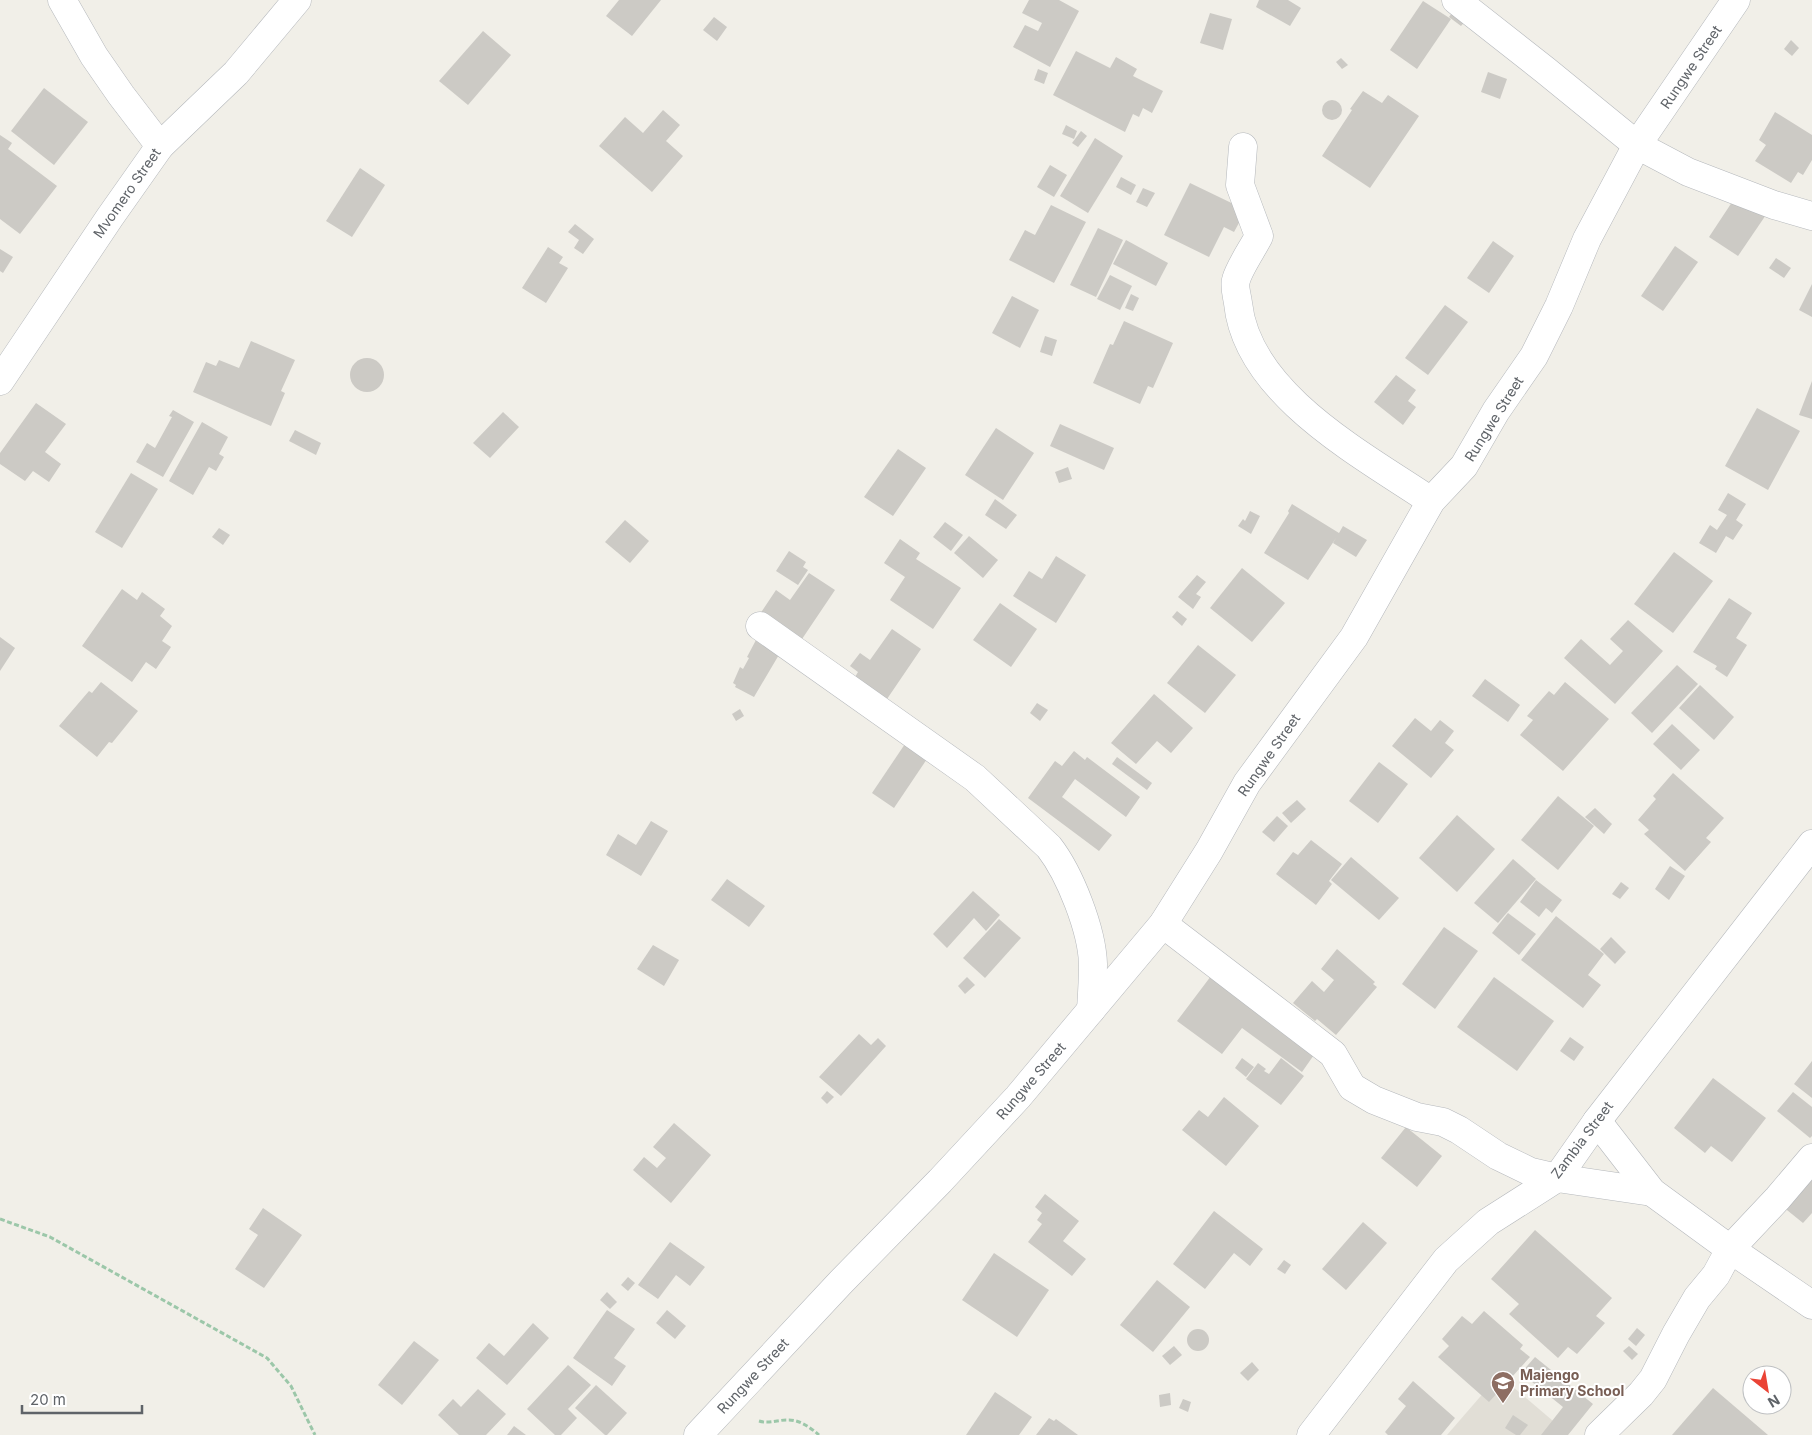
<svg xmlns="http://www.w3.org/2000/svg" width="1812" height="1435" font-family="Inter,sans-serif">
  <style>
    .education { fill: #e1ded6 }
    .building { fill: #cccac5 }
    .lines { fill: none; stroke-linecap: round; stroke-linejoin: round }
    .minor-casing { stroke: #b5b8bc; stroke-width: 29 }
    .path { stroke: #9cc7a9; stroke-width: 3; stroke-dasharray: 5 2.5; stroke-linecap: butt }
    .minor { stroke: #fff; stroke-width: 28 }
    .labels { text-anchor: middle; stroke-width: 4; stroke-linejoin: round; paint-order: stroke }
    .street-label { font-size: 14px; fill: #5f6368; stroke: #fff }
    .education-label { font-size: 14px; font-weight: bold; fill: #785e54; stroke: #fff; text-anchor: start }
  </style>
  <rect width="100%" height="100%" fill="#f1efe8"/>
  <!-- education -->
  <path class="education" d="M1499,1375l67,57 -2,3h-117z"/>
  <!-- building -->
  <g class="building">
    <path d="M619,0h42l-29,36 -26,-20z"/>
    <path d="M1029,0h30l20,11 -29,56 -37,-20 12,-22 13,6 4,-8 -20,-10z"/>
    <path d="M1259,0h29l13,8 -11,18 -34,-19z"/>
    <path d="M1423,1l28,18 -34,50 -27,-19z"/>
    <path d="M1457,6l13,10 -9,10 -12,-9z"/>
    <path d="M1210,13l22,6 -9,31 -23,-7z"/>
    <path d="M714,17l13,10 -10,14 -14,-11z"/>
    <path d="M483,31l28,24 -43,50 -29,-24z"/>
    <path d="M1791,40l8,8 -7,8 -8,-7z"/>
    <path d="M1076,51l34,17 6,-11 21,12 -4,7 30,15 -11,22 -9,-5 -4,9 -6,-3 -8,18 -72,-37z"/>
    <path d="M1341,58l7,7 -6,4 -6,-7z"/>
    <path d="M1038,69l10,4 -4,11 -10,-4z"/>
    <path d="M1488,72l19,7 -7,20 -19,-7z"/>
    <path d="M44,88l44,34 -34,43 -43,-34z"/>
    <path d="M1363,91l19,12 6,-8 31,21 -49,72 -48,-32 30,-46 -2,-1z"/>
    <circle cx="1332" cy="110" r="10"/>
    <path d="M663,110l17,15 -14,16 17,15 -31,36 -53,-46 26,-29 18,16z"/>
    <path d="M1775,112l37,23v25l-9,15 -5,-3 -7,11 -36,-22 11,-16 -7,-5z"/>
    <path d="M1066,125l11,6 -3,8 -12,-5z"/>
    <path d="M1081,131l6,5 -9,11 -6,-4z"/>
    <path d="M0,135l12,8 -4,6 49,37 -37,48 -20,-15z"/>
    <path d="M1095,138l28,18 -35,57 -28,-17z"/>
    <path d="M1050,165l17,10 -13,22 -17,-10z"/>
    <path d="M360,168l25,17 -33,52 -26,-16z"/>
    <path d="M1121,177l15,8 -5,10 -15,-8z"/>
    <path d="M1190,183l56,27 -12,22 -10,-5 -15,30 -45,-22z"/>
    <path d="M1742,187l30,19 -34,50 -29,-19z"/>
    <path d="M1143,188l12,5 -8,14 -11,-5z"/>
    <path d="M1051,205l35,17 -32,61 -45,-23 16,-30 10,5z"/>
    <path d="M575,224l19,15 -11,15 -9,-6 5,-8 -11,-8z"/>
    <path d="M1098,228l25,12 -27,57 -26,-12z"/>
    <path d="M1126,240l42,23 -12,23 -43,-22z"/>
    <path d="M1493,241l21,15 -25,37 -22,-15z"/>
    <path d="M1675,246l23,16 -35,49 -22,-15z"/>
    <path d="M548,247l15,10 -4,6 9,5 -22,35 -24,-15z"/>
    <path d="M0,249l13,8 -10,16 -3,-2z"/>
    <path d="M1776,258l15,10 -7,10 -15,-10z"/>
    <path d="M1110,275l22,11 -12,24 -23,-11z"/>
    <path d="M1812,284v33l-13,-7z"/>
    <path d="M1131,294l8,4 -6,13 -8,-3z"/>
    <path d="M1012,296l27,14 -19,38 -28,-15z"/>
    <path d="M1445,305l23,17 -40,53 -23,-17z"/>
    <path d="M1124,321l49,22 -20,45 -5,-2 -8,18 -47,-21 17,-39 3,1z"/>
    <path d="M1045,336l12,4 -5,16 -12,-4z"/>
    <path d="M251,341l44,19 -14,31 4,2 -14,33 -78,-34 13,-30 10,4 3,-6 20,8z"/>
    <circle cx="367" cy="375" r="17"/>
    <path d="M1396,375l20,15 -8,11 8,6 -13,18 -29,-23z"/>
    <path d="M1812,381v38l-13,-4z"/>
    <path d="M36,403l30,21 -21,28 16,12 -12,18 -16,-11 -8,10 -25,-17v-11z"/>
    <path d="M1757,408l43,23 -32,59 -43,-24z"/>
    <path d="M173,410l21,12 -31,55 -27,-15 11,-19 8,5 17,-31 -3,-1z"/>
    <path d="M503,412l16,15 -29,31 -17,-15z"/>
    <path d="M202,422l26,15 -9,17 5,3 -8,14 -7,-4 -16,28 -24,-14z"/>
    <path d="M1060,424l54,24 -10,22 -54,-24z"/>
    <path d="M996,428l38,25 -31,47 -38,-25z"/>
    <path d="M295,430l26,13 -5,12 -27,-14z"/>
    <path d="M898,449l28,19 -33,48 -29,-19z"/>
    <path d="M1068,467l4,12 -13,4 -4,-11z"/>
    <path d="M131,473l27,16 -36,59 -27,-16z"/>
    <path d="M1728,493l18,11 -10,16 7,5 -10,15 -7,-4 -10,17 -17,-10 11,-18 7,5 10,-15 -9,-5z"/>
    <path d="M995,499l22,16 -11,14 -21,-14z"/>
    <path d="M1292,504l47,29 4,-7 24,14 -11,17 -23,-14 3,-5 -28,42 -44,-27 25,-40 -1,-2z"/>
    <path d="M1250,511l10,5 -9,18 -13,-8 5,-7 2,2z"/>
    <path d="M625,520l24,21 -19,22 -25,-21z"/>
    <path d="M945,522l18,13 -12,16 -18,-14z"/>
    <path d="M219,528l11,7 -7,10 -11,-8z"/>
    <path d="M969,536l29,24 -15,18 -29,-25z"/>
    <path d="M900,539l20,14 -4,6 45,29 -28,41 -43,-29 15,-23 -21,-14z"/>
    <path d="M789,551l17,11 -3,5 5,3 -10,15 -22,-14z"/>
    <path d="M1674,552l39,29 -40,52 -39,-29z"/>
    <path d="M1056,556l30,19 -30,48 -43,-27 16,-25 13,8z"/>
    <path d="M1242,568l43,35 -33,39 -42,-34z"/>
    <path d="M809,573l26,17 -35,52 -40,-28 16,-24 14,10z"/>
    <path d="M1197,575l9,7 -10,12 5,3 -8,12 -15,-12z"/>
    <path d="M122,589l15,11 5,-8 23,17 -5,7 12,10 -10,15 9,6 -15,22 -10,-7 -14,20 -50,-36z"/>
    <path d="M1729,598l23,15 -16,25 11,7 -20,32 -12,-8 2,-3 -24,-14z"/>
    <path d="M1000,603l37,26 -26,38 -38,-27z"/>
    <path d="M1177,611l10,8 -5,7 -10,-9z"/>
    <path d="M1628,620l35,31 -48,53 -51,-46 17,-19 29,26 13,-14 -13,-12z"/>
    <path d="M892,629l29,20 -34,50 -32,-22 3,-5 -8,-6 10,-13 10,7z"/>
    <path d="M0,637l15,11 -15,23z"/>
    <path d="M756,640l24,13 -26,44 -19,-10 1,-2 -3,-2 7,-16 3,2 6,-11 -2,-1z"/>
    <path d="M1198,645l38,30 -31,38 -38,-30z"/>
    <path d="M1677,665l21,19 -46,49 -21,-20z"/>
    <path d="M1485,679l35,26 -12,17 -36,-26z"/>
    <path d="M101,682l37,29 -26,32 -3,-1 -12,15 -38,-31 30,-35 3,2z"/>
    <path d="M1565,682l44,37 -46,52 -43,-36 13,-15 -6,-4 22,-25 5,4z"/>
    <path d="M1700,685l34,32 -20,23 -35,-32z"/>
    <path d="M1154,694l39,34 -22,25 -14,-12 -21,23 -25,-21z"/>
    <path d="M1037,703l11,7 -8,11 -10,-8z"/>
    <path d="M740,709l4,7 -8,5 -4,-7z"/>
    <path d="M1415,718l16,13 9,-11 14,11 -9,12 9,7 -23,28 -39,-32z"/>
    <path d="M1672,724l28,26 -19,20 -28,-26z"/>
    <path d="M909,738l22,15 -37,55 -22,-15z"/>
    <path d="M1074,751l11,9 2,-3 53,40 -14,20 -51,-38 -13,18 50,38 -13,16 -71,-53 27,-37 7,5z"/>
    <path d="M1117,757l35,26 -5,7 -35,-26z"/>
    <path d="M1379,762l29,22 -30,39 -29,-22z"/>
    <path d="M1673,773l51,45 -18,20 5,4 -26,29 -41,-37 5,-4 -11,-10 18,-21 -3,-3z"/>
    <path d="M1558,796l36,30 -36,44 -37,-30z"/>
    <path d="M1297,800l9,9 -15,14 -9,-10z"/>
    <path d="M1595,808l17,16 -8,10 -19,-17z"/>
    <path d="M1457,815l38,34 -38,43 -38,-34z"/>
    <path d="M1277,816l11,10 -14,16 -12,-10z"/>
    <path d="M651,821l17,10 -27,45 -35,-21 12,-21 18,11z"/>
    <path d="M1311,840l31,24 -13,17 3,3 -16,21 -40,-31 17,-22 5,3z"/>
    <path d="M1351,857l48,41 -20,22 -48,-40z"/>
    <path d="M1513,859l23,20 -38,44 -24,-20z"/>
    <path d="M1670,866l15,10 -16,24 -14,-11z"/>
    <path d="M727,879l38,27 -16,21 -38,-27z"/>
    <path d="M1536,880l26,20 -10,13 -6,-5 -7,9 -19,-15z"/>
    <path d="M1621,882l8,6 -9,11 -8,-5z"/>
    <path d="M973,891l27,24 -14,16 -12,-13 -27,30 -14,-14z"/>
    <path d="M1508,913l28,21 -17,21 -27,-22z"/>
    <path d="M1556,916l48,38 -16,21 13,10 -18,23 -62,-48z"/>
    <path d="M999,919l22,19 -36,40 -22,-20z"/>
    <path d="M1444,927l34,24 -43,58 -33,-25z"/>
    <path d="M1611,937l15,15 -11,12 -15,-15z"/>
    <path d="M653,945l26,15 -15,26 -27,-17z"/>
    <path d="M1337,949l38,33 -2,2 4,3 -41,48 -19,-16 -2,2 -22,-18 19,-22 12,11 10,-12 -13,-11z"/>
    <path d="M1211,976l105,76 -14,20 -60,-44 -20,26 -45,-33z"/>
    <path d="M967,977l8,8 -10,9 -7,-8z"/>
    <path d="M1494,977l60,44 -37,50 -60,-44z"/>
    <path d="M859,1034l12,11 7,-7 8,8 -45,50 -22,-19z"/>
    <path d="M1570,1037l14,10 -10,14 -14,-10z"/>
    <path d="M1242,1058l12,9 -8,10 -11,-9z"/>
    <path d="M1281,1058l23,18 -23,29 -35,-26 12,-16 8,6 -2,2 5,3z"/>
    <path d="M1812,1061v37l-18,-14z"/>
    <path d="M1713,1078l53,40 -34,44 -21,-16 -6,7 -31,-25z"/>
    <path d="M827,1091l7,6 -7,7 -6,-6z"/>
    <path d="M1793,1092l19,15v29l-2,2 -33,-27z"/>
    <path d="M1224,1097l35,29 -33,40 -44,-36 17,-20 9,7z"/>
    <path d="M674,1123l37,32 -40,48 -38,-33 11,-13 13,11 9,-10 -13,-11z"/>
    <path d="M1406,1127l36,29 -25,31 -36,-29z"/>
    <path d="M1812,1172v41l-9,10 -21,-17z"/>
    <path d="M1045,1194l34,27 -16,20 23,18 -14,17 -44,-34 14,-18 -5,-4 5,-7 -7,-6z"/>
    <path d="M263,1208l39,27 -38,53 -29,-19 23,-34 -9,-6z"/>
    <path d="M1214,1211l49,38 -13,17 -16,-13 -29,36 -32,-25z"/>
    <path d="M1363,1222l24,21 -41,47 -24,-21z"/>
    <path d="M1535,1230l77,68 -16,18 9,7 -28,31 -9,-7 -10,11 -49,-44 10,-10 -28,-25z"/>
    <path d="M670,1242l35,25 -15,19 -14,-11 -18,24 -20,-14z"/>
    <path d="M994,1253l55,37 -32,47 -55,-37z"/>
    <path d="M1284,1260l7,5 -6,9 -8,-5z"/>
    <path d="M628,1277l7,6 -7,8 -7,-6z"/>
    <path d="M1157,1280l33,27 -37,45 -33,-27z"/>
    <path d="M607,1292l10,10 -7,7 -10,-9z"/>
    <path d="M607,1310l28,19 -21,29 12,8 -14,20 -39,-28z"/>
    <path d="M667,1310l19,16 -11,13 -19,-16z"/>
    <path d="M1484,1311l39,34 -3,4 10,8 -41,45 -51,-45 11,-11 -7,-7 20,-23 10,8z"/>
    <path d="M533,1323l16,15 -42,47 -31,-27 13,-15 15,13z"/>
    <path d="M1637,1328l8,7 -9,11 -8,-7z"/>
    <circle cx="1198" cy="1340" r="11"/>
    <path d="M414,1341l25,19 -37,45 -24,-20z"/>
    <path d="M1174,1346l8,9 -12,10 -8,-9z"/>
    <path d="M1629,1346l9,8 -6,6 -9,-9z"/>
    <path d="M1535,1357l58,47 -25,31h-27l22,-28 -42,-34z"/>
    <path d="M1252,1362l7,8 -11,11 -8,-8z"/>
    <path d="M568,1365l23,20 -23,24 9,9 -16,17h-6l-28,-26z"/>
    <path d="M1413,1381l42,37 -14,17h-53l-3,-3 21,-26 -8,-7z"/>
    <path d="M596,1385l31,28 -20,22h-2l-30,-27z"/>
    <path d="M1713,1388l55,47h-96z"/>
    <path d="M478,1389l28,25 -20,21h-27l-21,-20 15,-16 8,8z"/>
    <path d="M995,1392l37,25 -13,18h-53z"/>
    <path d="M1170,1393l1,12 -11,2 -1,-12z"/>
    <path d="M1183,1399l8,3 -3,10 -9,-4z"/>
    <path d="M1513,1415l15,10 -8,10h-4l-11,-7z"/>
    <path d="M1049,1418l5,3 2,-2 22,16h-42z"/>
    <path d="M514,1426l12,9h-19z"/>
  </g>
  <g class="lines">
    <!-- minor casing -->
    <g class="minor-casing">
      <g id="minor">
        <path d="M62,0l32,56 27,39 39,51"/>
        <path d="M1456,0l89,70 92,75 51,27 86,33 38,11"/>
        <path d="M1243,147l-3,38 19,51c-6,12 -20,32 -23,44 -2,6 1,16 2,23 9,91 125,152 193,198"/>
        <path d="M0,381l110,-164 50,-71 76,-73 61,-73"/>
        <path d="M760,626l215,152 74,69c21,27 43,83 44,117 0,15 -1,31 -2,46"/>
        <path d="M1163,924l170,130 19,33 22,13 43,17 26,5 16,8 39,26 33,16 26,6 95,14"/>
        <path d="M1597,1121l55,71 78,57 82,56"/>
        <path d="M698,1435l143,-153 99,-101 78,-84 145,-173 46,-73 38,-68 107,-146 77,-136 33,-35 32,-55 38,-55 25,-50 28,-67 50,-94 99,-145"/>
        <path d="M1311,1435l135,-175 42,-38 69,-44 40,-57 215,-277"/>
        <path d="M1599,1435l42,-41 12,-15 23,-45 21,-36 19,-23 14,-26 48,-51 34,-40"/>
      </g>
    </g>
    <!-- path -->
    <g class="path">
      <path d="M0,1219l50,18 217,121 24,28 24,49"/>
      <path d="M759,1421c10,3 18,-1 28,-1 11,-1 23,7 32,15"/>
    </g>
    <!-- minor -->
    <use href="#minor" class="minor"/>
  </g>
  <!-- icons -->
  <defs>
    <g id="school-pin" transform="scale(1.25)"><path d="M0 17L-7.5 6A9.5 9.5 0 1 1 7.5 6Z" fill="#8d6e63" stroke="#fff"/><path d="M0-5L7-2L0 1L-7-2ZM-4 1L0 2.5L4 1V4Q0 6-4 4Z" fill="#fff"/></g>
  </defs>
  <g fill-rule="evenodd">
    <use href="#school-pin" x="1503" y="1383"/>
  </g>
  <g class="labels">
    <!-- street labels -->
    <g class="street-label">
      <text transform="translate(1691 67) rotate(-56)" y="5">Rungwe Street</text>
      <text transform="translate(127 193) rotate(-55)" y="5">Mvomero Street</text>
      <text transform="translate(1494 419) rotate(-58)" y="5">Rungwe Street</text>
      <text transform="translate(1269 755) rotate(-55)" y="5">Rungwe Street</text>
      <text transform="translate(1031 1081) rotate(-49)" y="5">Rungwe Street</text>
      <text transform="translate(1582 1140) rotate(-53)" y="5">Zambia Street</text>
      <text transform="translate(753 1376) rotate(-47)" y="5">Rungwe Street</text>
    </g>
    <!-- education labels -->
    <g class="education-label">
      <text x="1520" y="1380">Majengo<tspan x="1520" dy="16">Primary School</tspan></text>
    </g>
  </g>
  <!-- north arrow -->
  <g transform="translate(1767 1390) rotate(149)"><circle r="24" fill="#ffffff" stroke="#bfc1c3"/>
  <path d="M0-4L9 19L0 12L-9 19Z" fill="#ea4335"/>
  <text y="-8" font-size="14" font-weight="bold" text-anchor="middle" fill="#5f6368">N</text>
  </g>
  <!-- scale -->
  <path d="M22 1405v8h120v-8" fill="none" stroke="#5f6368" stroke-width="2.5"/>
  <text x="30" y="1405" font-size="15" fill="#5f6368" stroke="#ffffff" stroke-width="4" paint-order="stroke">20 m</text>
</svg>
